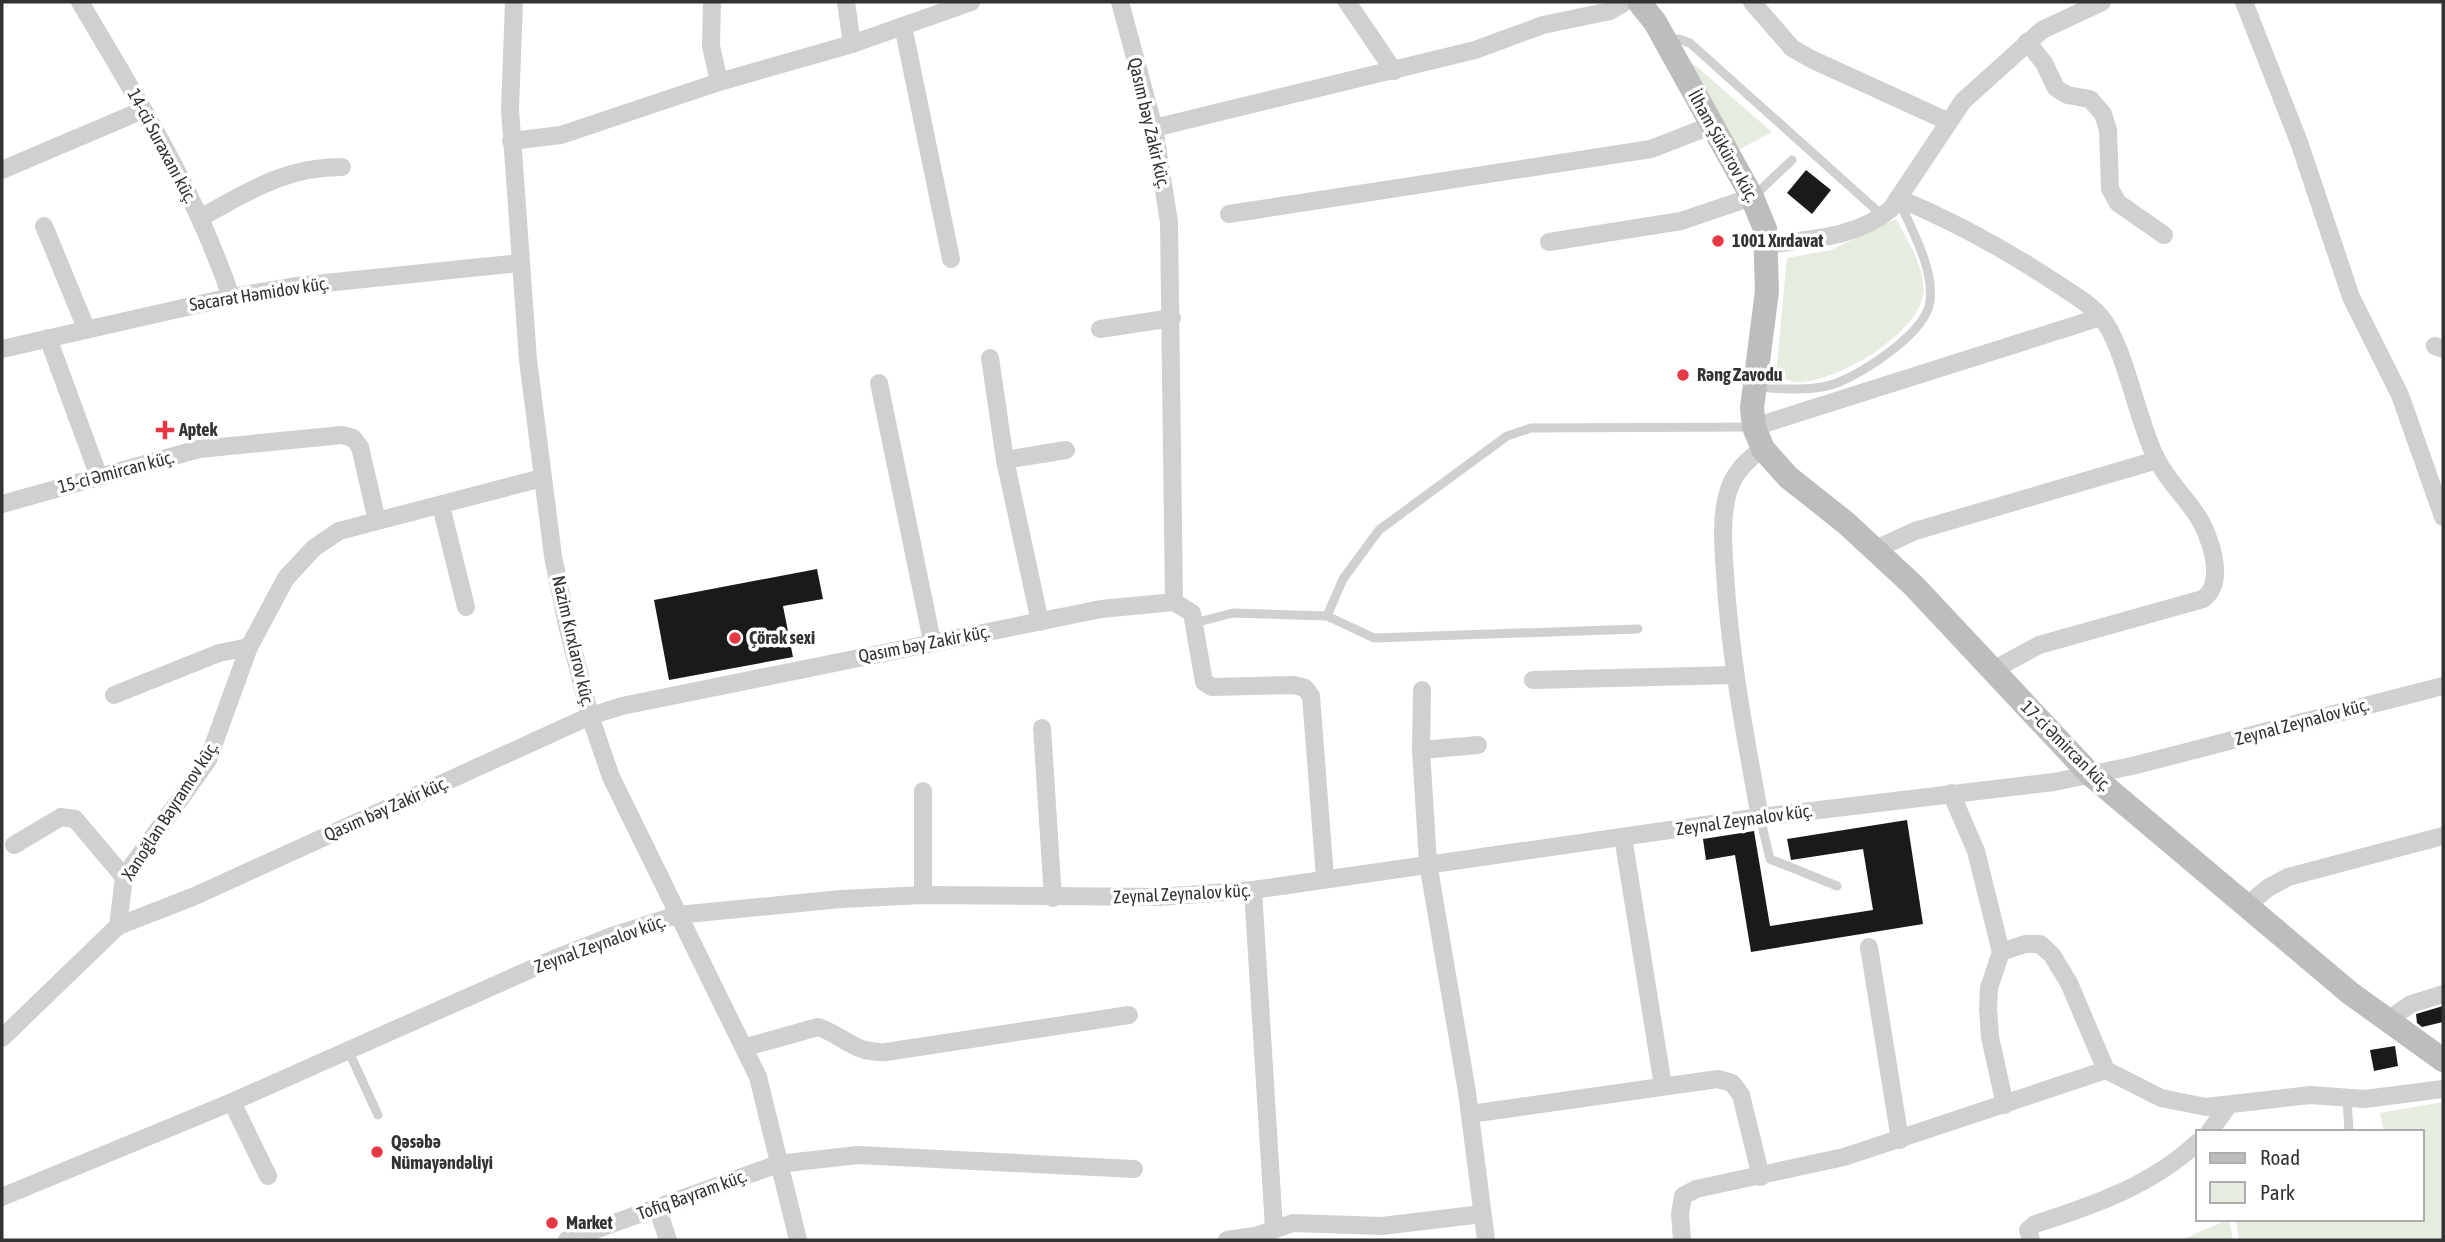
<svg xmlns="http://www.w3.org/2000/svg" width="2445" height="1242" font-family="'Asap Condensed',sans-serif">
  <style>
    .green { fill: #e6ecdf }
    .building { fill: #1a1a1a }
    .lines { fill: none; stroke-linecap: round; stroke-linejoin: round }
    .lane { stroke: #d0d0d0; stroke-width: 9 }
    .street { stroke: #d0d0d0; stroke-width: 18 }
    .secondary { stroke: #bdbdbd; stroke-width: 24 }
    .poi-dot { fill: #e63946; stroke: #fff; stroke-width: 2.5 }
    .labels { text-anchor: middle; stroke-width: 7; stroke-linejoin: round; paint-order: stroke }
    .street-label { font-size: 18px; fill: #333; stroke: #fff }
    .poi-label { font-size: 18px; font-weight: bold; fill: #333; stroke: #fff; text-anchor: start }
  </style>
  <rect width="100%" height="100%" fill="#fff"/>
  <!-- green -->
  <g class="green">
    <path d="M1682,54l90,78 -34,18z"/>
    <path d="M1896,219c11,21 31,51 27,76 -6,40 -89,89 -127,87 -7,0 -14,-5 -20,-8l11,-116 44,-8z"/>
    <path d="M2443,1102v138h-204l-3,-21h186v-87h-38l-4,-19z"/>
    <path d="M2229,1219l4,21h-52z"/>
  </g>
  <!-- building -->
  <g class="building">
    <path d="M1806,170l25,20 -19,24 -25,-21z"/>
    <path d="M817,569l6,30 -40,7 10,51 -124,23 -15,-80z"/>
    <path d="M1907,820l16,104 -172,28 -16,-97 -29,5 -3,-21 51,-8 16,95 103,-16 -10,-61 -72,11 -4,-21z"/>
    <path d="M2443,1006v16l-21,5 -5,-4 -1,-9z"/>
    <path d="M2395,1046l3,20 -24,5 -4,-21z"/>
  </g>
  <g class="lines">
    <!-- lane -->
    <g class="lane">
      <path d="M1668,41l11,-2 11,4 193,173"/>
      <path d="M1753,197l39,-37"/>
      <path d="M1758,387c26,2 54,5 79,-4 29,-12 89,-50 93,-82 4,-34 -19,-71 -31,-101"/>
      <path d="M1327,616l47,22 264,-9"/>
      <path d="M1194,623l39,-10 94,3 16,-37 36,-49 128,-94 24,-8 220,-1"/>
      <path d="M1760,817l10,42 67,27"/>
      <path d="M348,1050l30,65"/>
      <path d="M2347,1098l2,34"/>
    </g>
    <!-- street -->
    <g class="street">
      <path d="M80,2c56,95 116,190 151,295"/>
      <path d="M514,2l-4,107 18,251 25,196 14,69 23,91 21,61 147,300 40,163"/>
      <path d="M712,2l-1,44 8,36"/>
      <path d="M846,2l6,42"/>
      <path d="M1347,2l47,69"/>
      <path d="M1752,2l40,46 19,11 136,62"/>
      <path d="M2244,2l55,140 52,155 49,98 43,122"/>
      <path d="M903,26l48,233"/>
      <path d="M2027,42l17,21 12,25 11,7 23,4 13,15 5,16 2,59 8,14 46,32"/>
      <path d="M1154,128l321,-78 68,-25 67,-14 15,-9"/>
      <path d="M511,141l50,-6 158,-53 133,-38 119,-42"/>
      <path d="M2,170l141,-60"/>
      <path d="M1898,198c55,23 105,50 155,83 16,11 35,21 47,35 25,28 37,106 57,144 14,27 40,47 50,75 8,20 15,50 -4,64l-164,46 -46,25"/>
      <path d="M1229,214l422,-65 59,-23"/>
      <path d="M200,218c50,-27 84,-51 142,-51"/>
      <path d="M44,226l42,102"/>
      <path d="M1549,242l132,-21 71,-24"/>
      <path d="M1767,245c42,-6 90,-7 124,-36l72,-108 79,-71 60,-28"/>
      <path d="M1100,329l72,-11"/>
      <path d="M48,338l51,139"/>
      <path d="M2435,346l8,3"/>
      <path d="M2,349l229,-52 65,-11 224,-23"/>
      <path d="M990,358l15,102 35,162"/>
      <path d="M879,383l53,258"/>
      <path d="M1754,427l347,-110"/>
      <path d="M1005,460l61,-10"/>
      <path d="M2,504l197,-55 143,-14 11,3 7,9 17,74"/>
      <path d="M441,506l25,101"/>
      <path d="M1876,549l39,-18 242,-71"/>
      <path d="M1174,602l18,11 12,69 8,5 82,-2 11,3 6,8 14,182"/>
      <path d="M1533,680l201,-5"/>
      <path d="M1422,690l-1,60 7,113 39,229 19,148"/>
      <path d="M114,695l105,-42 30,-6"/>
      <path d="M1042,728l11,170"/>
      <path d="M1421,750l57,-5"/>
      <path d="M923,791v104"/>
      <path d="M1951,793l25,58 25,101 -12,36 -1,21 2,28 15,68"/>
      <path d="M1760,817c-15,-81 -30,-161 -35,-243 -2,-29 -5,-64 6,-90 7,-16 18,-26 32,-35"/>
      <path d="M1623,837l40,249"/>
      <path d="M14,845l47,-28 14,2 49,58"/>
      <path d="M1253,890l21,338"/>
      <path d="M2247,905l21,-17 20,-11 155,-41"/>
      <path d="M118,926l77,-30 395,-180 32,-10 479,-97 73,-7 -5,-380 -15,-94 -34,-126"/>
      <path d="M1869,947l31,193"/>
      <path d="M2001,952l24,-8h15l12,11 17,28 37,87 55,28 45,9 104,-12 55,4 78,-10"/>
      <path d="M2385,1022l26,-18 32,-10"/>
      <path d="M2,1038l116,-112 6,-49 84,-117 41,-113 37,-69 28,-30 25,-17 203,-53"/>
      <path d="M746,1047l72,-20c27,9 36,27 68,25l243,-37"/>
      <path d="M232,1102l36,74"/>
      <path d="M1470,1114l248,-35 14,4 9,12 20,82"/>
      <path d="M2209,1132l20,-27"/>
      <path d="M2,1197l230,-95 322,-143 61,-24 62,-20 164,-16 82,-4 236,2 94,-7 507,-73 294,-35 78,-16 311,-80"/>
      <path d="M657,1207l11,33"/>
      <path d="M567,1240l211,-76 80,-9 276,14"/>
      <path d="M1227,1240l28,-4 38,-13 89,3 100,-12"/>
      <path d="M1682,1240l-2,-26 3,-18 13,-7 148,-32 262,-87"/>
      <path d="M2031,1240l-3,-10 7,-6c60,-19 117,-39 163,-82"/>
    </g>
    <!-- secondary -->
    <path class="secondary" d="M1639,2l16,20 97,175 13,32 2,62 -15,117 2,19 9,22 25,28 58,46 68,63 176,188 260,219 93,67"/>
  </g>
  <!-- markers -->
  <g class="poi-dot">
    <circle cx="1718" cy="241" r="7"/>
    <circle cx="1683" cy="375" r="7"/>
    <path d="M161.5 419.5h7v7h7v7h-7v7h-7v-7h-7v-7h7z"/>
    <circle cx="735" cy="638" r="7"/>
    <circle cx="377" cy="1152" r="7"/>
    <circle cx="552" cy="1223" r="7"/>
  </g>
  <g class="labels">
    <!-- street labels -->
    <g class="street-label">
      <text transform="translate(1149 123) rotate(77)" y="6">Qasım bəy Zakir küç.</text>
      <text transform="translate(162 146) rotate(62)" y="6">14-cü Suraxanı küç.</text>
      <text transform="translate(1723 146) rotate(61)" y="6">İlham Şükürov küç.</text>
      <text transform="translate(259 294) rotate(-9)" y="6">Səcarət Həmidov küç.</text>
      <text transform="translate(116 472) rotate(-15)" y="6">15-ci Əmircan küç.</text>
      <text transform="translate(573 641) rotate(77)" y="6">Nazim Kırxlarov küç.</text>
      <text transform="translate(924 644) rotate(-11)" y="6">Qasım bəy Zakir küç.</text>
      <text transform="translate(2302 722) rotate(-15)" y="6">Zeynal Zeynalov küç.</text>
      <text transform="translate(2066 746) rotate(45)" y="6">17-ci Əmircan küç.</text>
      <text transform="translate(386 809) rotate(-24)" y="6">Qasım bəy Zakir küç.</text>
      <text transform="translate(170 811) rotate(-57)" y="6">Xanoğlan Bayramov küç.</text>
      <text transform="translate(1744 820) rotate(-8)" y="6">Zeynal Zeynalov küç.</text>
      <text transform="translate(1182 894) rotate(-3)" y="6">Zeynal Zeynalov küç.</text>
      <text transform="translate(600 944) rotate(-20)" y="6">Zeynal Zeynalov küç.</text>
      <text transform="translate(692 1195) rotate(-20)" y="6">Tofiq Bayram küç.</text>
    </g>
    <!-- poi labels -->
    <g class="poi-label">
      <text x="1732" y="247">1001 Xırdavat</text>
      <text x="1697" y="381">Rəng Zavodu</text>
      <text x="179" y="436">Aptek</text>
      <text x="749" y="644">Çörək sexi</text>
      <text x="391" y="1148">Qəsəbə<tspan x="391" dy="21">Nümayəndəliyi</tspan></text>
      <text x="566" y="1229">Market</text>
    </g>
  </g>
  <!-- border -->
  <rect width="2445" height="1242" fill="none" stroke="#333333" stroke-width="7"/>
  <!-- legend -->
  <rect x="2196" y="1130" width="228" height="91" fill="#ffffff" stroke="#adadad" stroke-width="2"/>
  <rect x="2210" y="1153" width="35" height="10" fill="#bdbdbd" stroke="#adadad" stroke-width="2"/>
  <text x="2260" y="1165" font-size="21" fill="#333333">Road</text>
  <rect x="2210" y="1182" width="35" height="21" fill="#e6ecdf" stroke="#adadad" stroke-width="2"/>
  <text x="2260" y="1200" font-size="21" fill="#333333">Park</text>
</svg>
